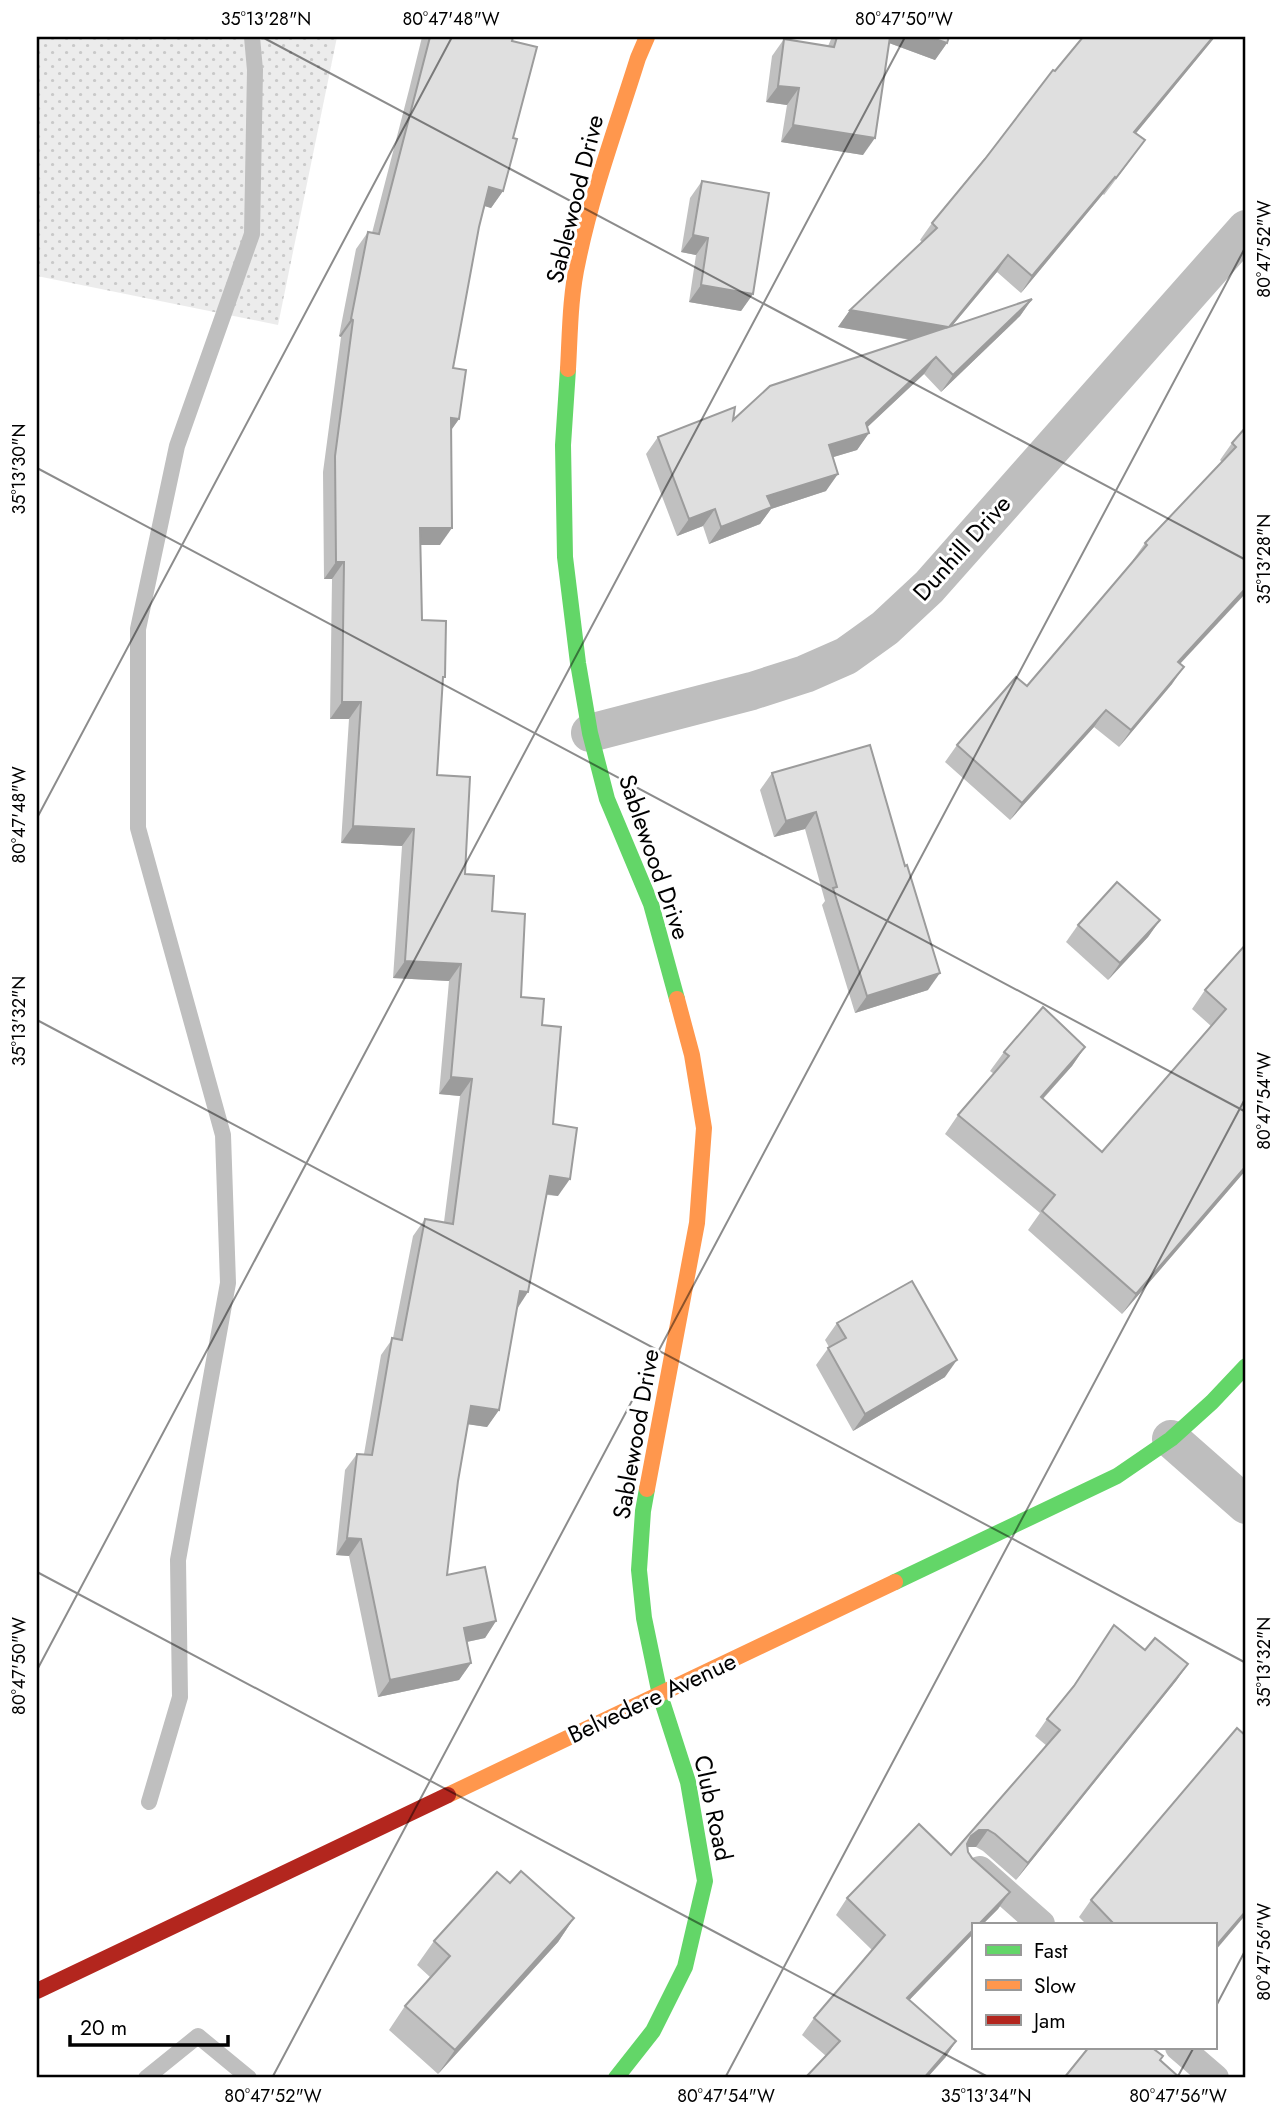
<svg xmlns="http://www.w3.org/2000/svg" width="1283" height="2115" font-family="Jost,sans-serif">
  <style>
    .grass { fill: url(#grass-dots) }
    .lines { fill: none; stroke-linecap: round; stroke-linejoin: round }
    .stream { stroke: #bfbfbf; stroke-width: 16 }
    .lane { stroke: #bebebe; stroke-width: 28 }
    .street { stroke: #bebebe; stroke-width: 38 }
    .fast { stroke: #63d668; stroke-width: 16 }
    .slow { stroke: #ff974d; stroke-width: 16 }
    .jam { stroke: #b3261e; stroke-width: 16 }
    .wall { fill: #c0c0c0 }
    .shaded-wall { fill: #9c9c9c }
    .building { fill: #dfdfdf; stroke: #9c9c9c; stroke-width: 2 }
    .ticks { fill: none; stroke: #000; stroke-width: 2; stroke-opacity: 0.45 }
    .labels { text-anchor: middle; stroke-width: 6; stroke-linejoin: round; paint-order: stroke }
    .street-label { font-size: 24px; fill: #000; stroke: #fff }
    .neatline { fill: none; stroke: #000; stroke-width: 2.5 }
    .ticks-label { font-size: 18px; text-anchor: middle; fill: #000 }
  </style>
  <defs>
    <pattern id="grass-dots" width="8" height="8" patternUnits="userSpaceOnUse" patternTransform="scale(1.75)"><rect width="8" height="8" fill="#ececec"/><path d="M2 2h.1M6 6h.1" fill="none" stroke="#c9c9c9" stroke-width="1.8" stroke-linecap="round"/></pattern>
  </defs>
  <rect width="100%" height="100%" fill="#fff"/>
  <!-- grass -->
  <path class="grass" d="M37,37h300l-59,288 -241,-49z"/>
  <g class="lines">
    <!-- stream -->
    <g class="stream">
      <path d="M149,1802l31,-105 -2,-137 50,-277 -5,-148 -85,-307v-199l39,-183 75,-212 3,-164 -3,-33"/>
      <path d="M146,2078l52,-42 51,42"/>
    </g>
    <!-- lane -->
    <g class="lane">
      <path d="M980,1870l61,54"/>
      <path d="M1179,2047l36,31"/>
    </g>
    <!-- street -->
    <g class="street">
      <path d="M590,733l162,-42 53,-17 41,-18 14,-10 25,-18 44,-41 317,-358"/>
      <path d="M1171,1439l75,66"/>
    </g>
    <!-- fast -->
    <g class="fast">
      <path d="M568,369l-5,76 2,112 13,106 12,70 17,66 44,105 26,95"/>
      <path d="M895,1582l222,-106 54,-37 41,-37 34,-36"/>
      <path d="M616,2078l37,-47 32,-64 20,-86 -17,-99 -28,-87 -16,-77 -5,-48 4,-59 4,-22"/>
    </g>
    <!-- slow -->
    <g class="slow">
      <path d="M568,369c2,-36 2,-73 10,-108 14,-69 39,-136 60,-203l9,-21"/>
      <path d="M647,1489l50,-266 7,-95 -12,-73 -15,-56"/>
      <path d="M448,1795l447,-213"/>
    </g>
    <!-- jam -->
    <path class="jam" d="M37,1991l411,-196"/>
  </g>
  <!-- wall -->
  <g class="wall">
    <path d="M422,37h91l-1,4 1,97 -10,53 -12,17 -6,-2 -6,21 -26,141 6,51 -8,11 -11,115h-20l2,75 21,60 -6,95 28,99 27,37 29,86 21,28 11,99 5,72 -11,-1 -31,114 -17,101 -12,17 -19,-3 -10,57 -11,94 49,46 -11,17 -18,4 4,21 -12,17 -81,17 -29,-141 -13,-1 9,-85 12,-16h7l17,-99 12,-17 20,-102 12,-17 19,3 16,-126 -21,-2 10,-113 -56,-3 9,-132 -61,-3 8,-124h-19l2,-140h-8l-1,-107 18,-135 -2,-1 17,-87 12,-17 4,1 37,-143z"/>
    <path d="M832,37h117l-2,6 -12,17 -46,-17 -26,112 -82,-13 6,-37 -21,-3 6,-46 12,-17 44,7z"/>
    <path d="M1083,37h132l-79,96 -3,24 -29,38 -1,-1 -82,99 -24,-21 -45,54 80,-27 -12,17 -79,76 -17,-18 -57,53 2,6 -12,17 -24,7 -7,34 -55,18 -11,15 -51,20 -6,-18 -26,10 -31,-82 12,-17 75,-17 177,-80 -72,-13 12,-17 72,-68 -2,-2 12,-17z"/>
    <path d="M702,181l51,113 -12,17 -52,-9 7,-47 -15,-3 9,-54z"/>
    <path d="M1246,427l-66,237 -8,20 -53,63 -25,-20 -84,93 -65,-58 12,-17 70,-59 107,-125 -1,-1 12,-17 77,-81 -2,-2 12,-17z"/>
    <path d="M870,745l58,245 -73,23 -33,-108 3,-4 -20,-72 -31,8 -14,-47 12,-17z"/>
    <path d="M1160,920l-12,17 -40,43 -42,-38 12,-17z"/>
    <path d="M1246,944v226l-124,144 -94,-84 12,-17 -95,-79 13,-19 36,-41 -4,-3 14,-19 81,-5 -13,19 -29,33 59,53 109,-126 -19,-17 13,-19z"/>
    <path d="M837,1323l108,54 -92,54 -37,-66 13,-18 -4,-7z"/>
    <path d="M1114,1625l31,25 43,14 -12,17 -160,199 -33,-29 -7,-4h-8v5l4,6 38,34 -12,17 -15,15h-10v10l-64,66 47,41 -11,17 -119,-2 -24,-21 12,-17 58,-68 -36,-35 11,-17 104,-43 96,-109 -12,-10 12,-17 23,-28z"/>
    <path d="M1246,1736v185l-3,-3 -28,6h-129l-7,-7 12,-17z"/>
    <path d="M510,1883l64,35 -16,24 -120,132 -49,-44 16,-24 25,-29 -13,-12 17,-24z"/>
  </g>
  <!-- shaded-wall -->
  <g class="shaded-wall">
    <path d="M883,37h46l18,6 -12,17 -54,-20z"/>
    <path d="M1213,37h2l-92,112 11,-17z"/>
    <path d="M778,86l21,2 -12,17 -21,-3z"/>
    <path d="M793,125l82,13 -12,17 -82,-13z"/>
    <path d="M1115,177l-12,17 -82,99 11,-17z"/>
    <path d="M489,187l14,4 -12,17 -13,-4z"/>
    <path d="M693,235l15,3 -12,17 -15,-3z"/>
    <path d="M1008,255l-11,17 -60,72 12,-17z"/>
    <path d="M701,285l52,9 -12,17 -52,-9z"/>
    <path d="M1032,299l-12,17 -79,76 12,-17z"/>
    <path d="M850,310l98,17 -12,17 -98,-17z"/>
    <path d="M351,319l2,1 -12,17 -2,-1z"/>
    <path d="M936,357l-12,17 -67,63 12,-4 -12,17 -40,12 12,-17 37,-22z"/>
    <path d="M451,418l8,1 -12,17z"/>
    <path d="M838,474l-12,17 -55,18 -11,15 -51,20 12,-17 46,-31z"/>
    <path d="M715,509l-12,17 -26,10 12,-17z"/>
    <path d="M420,528h32l-12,17h-32z"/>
    <path d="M336,562h8l-12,17h-8z"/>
    <path d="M1246,588v5l-80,86 12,-17z"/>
    <path d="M1184,667l-12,17 -53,63 12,-17z"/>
    <path d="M342,702h19l-12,17h-19z"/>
    <path d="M1106,710l-12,17 -84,93 12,-17z"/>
    <path d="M816,812l-11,17 -31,8 12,-16z"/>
    <path d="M353,826l61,3 -12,17 -61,-3z"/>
    <path d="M1160,920l-12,17 -40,43 12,-17z"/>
    <path d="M405,961l56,3 -12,17 -56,-3z"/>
    <path d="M940,973l-12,17 -73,23 12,-17z"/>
    <path d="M1085,1047l-13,19 -45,50 14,-19z"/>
    <path d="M451,1077l21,2 -12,17 -21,-2z"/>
    <path d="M1246,1166v4l-124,144 14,-20z"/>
    <path d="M550,1176l20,3 -12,17 -19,-3z"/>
    <path d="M520,1291l8,1 -11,17z"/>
    <path d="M957,1360l-12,17 -92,54 12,-17z"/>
    <path d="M471,1406l28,4 -12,17 -28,-4z"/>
    <path d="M347,1538l14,1 -12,17 -13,-1z"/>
    <path d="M496,1621l-11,17 -33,7 12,-17z"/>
    <path d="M471,1663l-12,17 -81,17 12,-17z"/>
    <path d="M1188,1664l-12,17 -160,199 12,-17z"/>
    <path d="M979,1830h9l-12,17h-9l-8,6 12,-17z"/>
    <path d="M1010,1892l-12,17 -15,15h-4z"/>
    <path d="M1246,1911v2l-3,5 -28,33v-4z"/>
    <path d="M574,1918l-16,24 -120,132 17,-24z"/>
    <path d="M973,1930v4l-78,81 12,-17z"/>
    <path d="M956,2041l-11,17 -18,20h-3z"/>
  </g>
  <!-- building -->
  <g class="building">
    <path d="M430,37h83l-1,4 25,6 -24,91 4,1 -14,52 -14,-4 -10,40 -26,141 13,2 -7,49 -8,-1 1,110h-32l2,92 24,1 -1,56h-2l-6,98 33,2 -5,97 29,2 -2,35 33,3 -4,83 23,2 -2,26 19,2 -8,97 24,4 -7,51 -20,-3 -22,116 -8,-1 -21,119 -28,-4 -13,75 -11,94 38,-8 11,54 -32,7 7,35 -81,17 -29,-141 -14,-1 10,-84 15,1 20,-117 10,2 23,-121 28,5 19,-145 -21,-2 10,-113 -56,-3 9,-132 -61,-3 8,-124h-19l2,-140h-8l-1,-106 18,-136 -2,-1 17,-87 11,2z"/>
    <path d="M837,37h53l-15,101 -82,-13 6,-37 -21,-2 6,-47 50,8z"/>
    <path d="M929,37h20l-2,6z"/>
    <path d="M1083,37h130l-79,95 11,8 -29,38 -1,-1 -83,99 -24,-21 -59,72 83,-28 -79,76 -17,-18 -70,66 3,10 -40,12 9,29 -71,22 5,11 -51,20 -6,-18 -26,10 -31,-82 77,-30 -2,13 37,-34 178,-59 -98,-17 87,-82 -5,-5 53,-64 68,-89 2,1z"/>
    <path d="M702,181l67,12 -16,101 -52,-9 7,-47 -15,-3z"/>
    <path d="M1246,427v161l-68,74 6,5 -53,63 -25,-20 -84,93 -65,-58 59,-68 11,9 120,-141 -2,-2 91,-96 -4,-4z"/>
    <path d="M870,745l35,121 2,-1 33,108 -73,23 -34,-108 4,-1 -21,-75 -30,9 -14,-48z"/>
    <path d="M1117,882l43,38 -40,43 -42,-38z"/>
    <path d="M1246,944v222l-110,128 -94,-83 13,-16 -97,-80 51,-59 -5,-4 39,-45 42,40 -44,50 61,55 124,-143 -21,-19z"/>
    <path d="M912,1281l45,79 -92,54 -37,-66 18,-10 -9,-15z"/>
    <path d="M1114,1625l31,25 10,-12 33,26 -160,199 -33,-29 -7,-4h-9l-8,6 -4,8 1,8 4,6 38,34 -31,32h-6v6l-66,68 49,43 -32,37h-119l35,-37 -26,-23 71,-83 -38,-37 72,-74 32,31 109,-125 -13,-11 27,-33z"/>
    <path d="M1237,1728l9,8v175l-31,36v-23h-101l-23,-24z"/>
    <path d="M521,1871l53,47 -119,132 -50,-44 45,-50 -16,-15 63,-69 13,11z"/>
    <path d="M1089,2047h62l12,9 -3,4 20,18h-116z"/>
  </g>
  <!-- ticks -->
  <path class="ticks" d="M262,37l984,523M37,468l1209,644M37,818l415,-781M37,1020l1209,643M37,1572l953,506M37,1670l868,-1633M1215,2008l31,-59M272,2078l974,-1832M725,2078l521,-981M1177,2078l17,-31"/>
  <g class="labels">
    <!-- street labels -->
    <g class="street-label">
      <text transform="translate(575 199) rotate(-76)" y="8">Sablewood Drive</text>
      <text transform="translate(962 548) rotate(-48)" y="8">Dunhill Drive</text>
      <text transform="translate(654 857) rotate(71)" y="8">Sablewood Drive</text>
      <text transform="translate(636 1434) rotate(-80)" y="8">Sablewood Drive</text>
      <text transform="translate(652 1698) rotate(-25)" y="8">Belvedere Avenue</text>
      <text transform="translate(713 1808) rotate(78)" y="8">Club Road</text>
    </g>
  </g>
  <!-- border -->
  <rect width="1283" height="2115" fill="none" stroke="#ffffff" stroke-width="77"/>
  <!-- legend -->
  <rect x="972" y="1923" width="245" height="126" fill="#ffffff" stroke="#999999" stroke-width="2"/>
  <rect x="986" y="1945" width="35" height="10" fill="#63d668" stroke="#999999" stroke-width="2"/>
  <text x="1034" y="1958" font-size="21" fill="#000000">Fast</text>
  <rect x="986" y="1980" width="35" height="10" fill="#ff974d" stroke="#999999" stroke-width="2"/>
  <text x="1034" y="1993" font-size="21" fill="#000000">Slow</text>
  <rect x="986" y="2015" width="35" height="10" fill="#b3261e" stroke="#999999" stroke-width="2"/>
  <text x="1034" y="2028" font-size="21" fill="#000000">Jam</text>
  <!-- scale -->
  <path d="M70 2035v10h158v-10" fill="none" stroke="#000000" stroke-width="3.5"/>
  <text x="80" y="2035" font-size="21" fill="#000000" stroke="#ffffff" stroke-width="5" paint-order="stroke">20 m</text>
  <rect x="38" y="38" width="1206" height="2038" class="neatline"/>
  <g class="ticks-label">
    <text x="266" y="25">35°13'28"N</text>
    <text x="451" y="25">80°47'48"W</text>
    <text x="904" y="25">80°47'50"W</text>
    <text transform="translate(1264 249) rotate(-90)" y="6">80°47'52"W</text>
    <text transform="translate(19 469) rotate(-90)" y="6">35°13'30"N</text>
    <text transform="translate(1264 559) rotate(-90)" y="6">35°13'28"N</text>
    <text transform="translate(19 815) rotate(-90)" y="6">80°47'48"W</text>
    <text transform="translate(19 1021) rotate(-90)" y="6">35°13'32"N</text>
    <text transform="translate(1264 1101) rotate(-90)" y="6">80°47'54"W</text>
    <text transform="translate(1264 1662) rotate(-90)" y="6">35°13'32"N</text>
    <text transform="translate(19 1666) rotate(-90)" y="6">80°47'50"W</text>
    <text transform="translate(1264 1952) rotate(-90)" y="6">80°47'56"W</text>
    <text x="273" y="2102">80°47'52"W</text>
    <text x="726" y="2102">80°47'54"W</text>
    <text x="986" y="2102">35°13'34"N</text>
    <text x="1178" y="2102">80°47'56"W</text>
  </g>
</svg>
